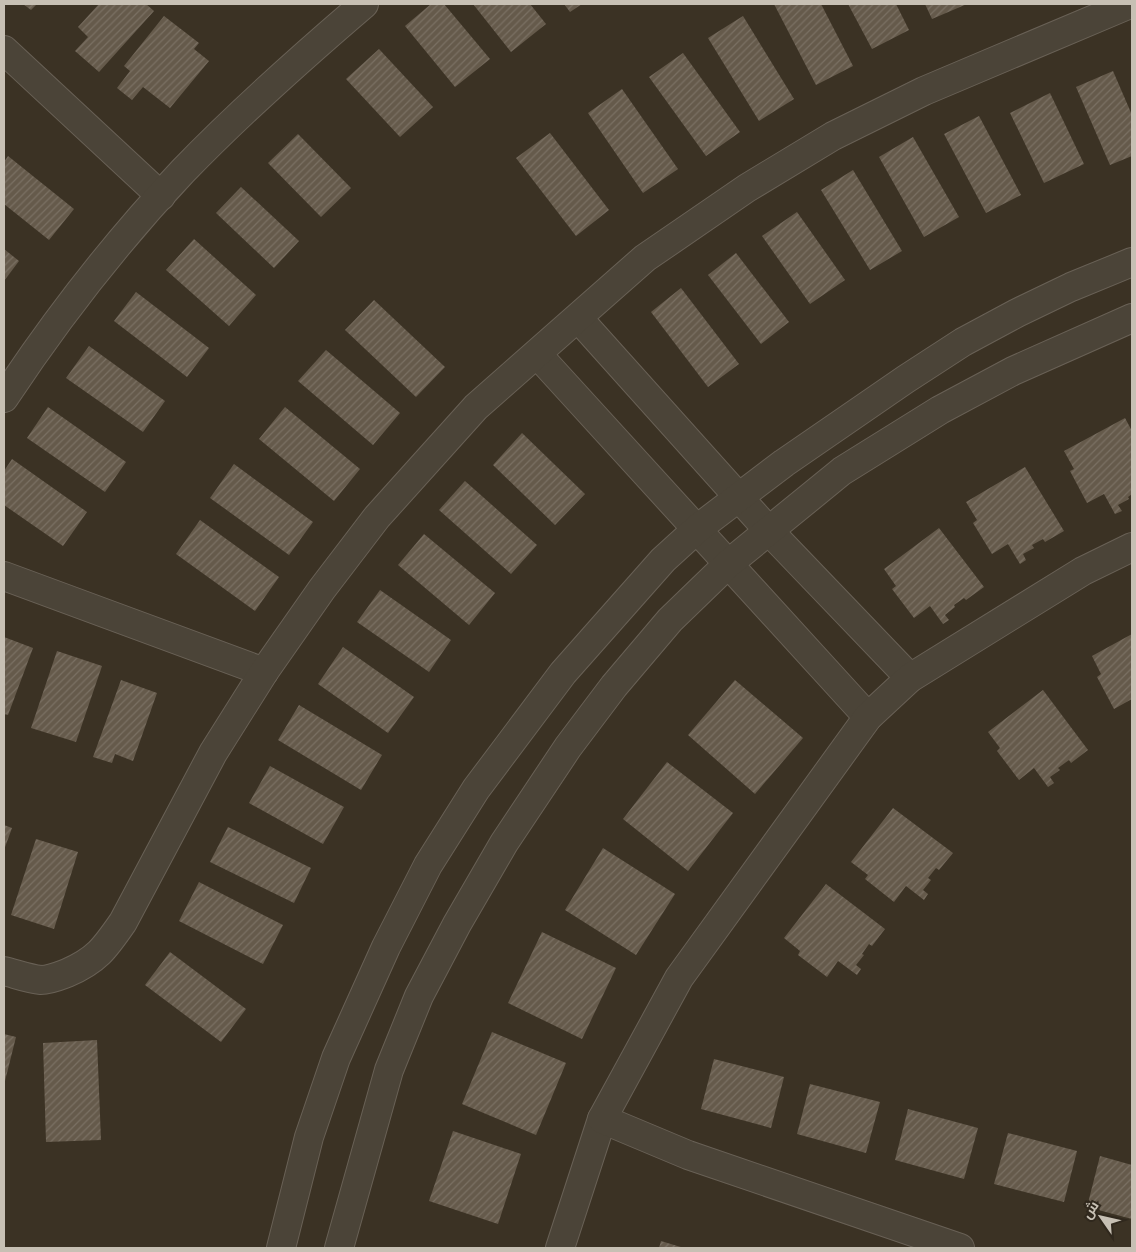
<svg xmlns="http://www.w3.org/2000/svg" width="1136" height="1252" font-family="Helvetica,Cairo,sans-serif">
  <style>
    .building { fill: url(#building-hatch) }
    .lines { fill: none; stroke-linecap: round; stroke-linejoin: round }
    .minor-casing { stroke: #696156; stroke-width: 30 }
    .tertiary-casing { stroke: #696156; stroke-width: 30 }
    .minor { stroke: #4b4438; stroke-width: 28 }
    .tertiary { stroke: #4b4438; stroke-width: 28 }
  </style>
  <defs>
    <pattern id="building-hatch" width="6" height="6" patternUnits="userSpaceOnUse" patternTransform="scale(1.25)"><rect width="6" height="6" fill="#655a4b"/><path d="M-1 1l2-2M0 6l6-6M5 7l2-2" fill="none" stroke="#7a7063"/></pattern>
  </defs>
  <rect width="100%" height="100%" fill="#3b3224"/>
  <!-- building -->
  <g class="building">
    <path d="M23,4h14l-6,6z"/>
    <path d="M99,4h47l8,7 -55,61 -24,-21 13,-14 -10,-10z"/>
    <path d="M431,4h13l46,55 -35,28 -50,-61z"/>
    <path d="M473,4h57l16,20 -35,28z"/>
    <path d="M564,4h18l-12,8z"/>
    <path d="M774,4h47l32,62 -37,19z"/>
    <path d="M848,4h48l13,26 -37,19z"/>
    <path d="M925,4h42l-35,15z"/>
    <path d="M164,16l35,27 -5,6 15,12 -39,47 -27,-21 -11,13 -15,-12 13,-17 -6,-5z"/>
    <path d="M743,16l51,83 -35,22 -51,-83z"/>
    <path d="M379,49l54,58 -33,30 -54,-58z"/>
    <path d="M683,53l57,79 -34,24 -57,-79z"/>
    <path d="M1113,71l19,44v41l-22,9 -34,-78z"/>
    <path d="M622,89l56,80 -35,24 -55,-80z"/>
    <path d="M1050,93l34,71 -40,19 -34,-70z"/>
    <path d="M979,116l42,79 -35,18 -42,-79z"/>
    <path d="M550,133l59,77 -33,26 -60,-78z"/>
    <path d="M298,134l53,54 -30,29 -53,-54z"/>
    <path d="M913,137l46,80 -35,20 -45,-80z"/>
    <path d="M8,156l66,53 -25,31 -45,-36v-42z"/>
    <path d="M853,170l49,81 -32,19 -49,-80z"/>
    <path d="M241,187l58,54 -25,27 -58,-55z"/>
    <path d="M797,212l48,68 -35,24 -48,-68z"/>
    <path d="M194,239l62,56 -27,31 -63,-56z"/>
    <path d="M4,249l15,12 -15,20z"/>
    <path d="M736,253l53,69 -28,22 -53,-69z"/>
    <path d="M681,288l58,76 -31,23 -57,-75z"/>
    <path d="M136,292l73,56 -22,29 -73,-56z"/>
    <path d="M374,300l71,67 -29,30 -71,-67z"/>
    <path d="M89,346l76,55 -22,31 -77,-54z"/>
    <path d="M326,350l74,63 -27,32 -75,-64z"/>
    <path d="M48,407l78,55 -21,30 -78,-54z"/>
    <path d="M285,407l75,62 -26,32 -75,-62z"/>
    <path d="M1125,418l7,13v63l-4,3 1,2 -11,6 4,6 -7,3 -11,-20 -17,9 -17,-32 4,-2 -10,-18z"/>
    <path d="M522,433l63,61 -30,31 -62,-60z"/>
    <path d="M12,459l75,53 -24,34 -59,-41v-34z"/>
    <path d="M234,464l79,58 -24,33 -79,-57z"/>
    <path d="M1025,467l39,64 -19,11 -2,-3 -11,6 2,3 -11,6 3,6 -6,4 -12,-20 -16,10 -19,-31 4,-3 -11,-18z"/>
    <path d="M465,481l72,64 -26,29 -72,-64z"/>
    <path d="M200,520l79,57 -24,34 -79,-57z"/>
    <path d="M939,528l45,59 -18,13 -2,-2 -10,7 1,2 -10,8 4,5 -6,4 -13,-18 -16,12 -22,-29 4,-3 -12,-17z"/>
    <path d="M424,534l71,59 -26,32 -71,-60z"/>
    <path d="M380,590l71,50 -22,32 -72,-50z"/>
    <path d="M1132,634v65l-18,10 -17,-32 4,-3 -9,-18z"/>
    <path d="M4,637l29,11 -25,67 -4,-1z"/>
    <path d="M343,647l71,50 -26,36 -70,-49z"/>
    <path d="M57,651l45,15 -26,76 -45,-14z"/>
    <path d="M121,680l36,13 -24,68 -18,-7 -3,9 -19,-6z"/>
    <path d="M735,680l68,58 -48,56 -67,-59z"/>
    <path d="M1043,690l45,60 -17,13 -2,-3 -11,8 2,2 -10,7 4,6 -6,4 -14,-19 -15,12 -22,-29 3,-3 -12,-16z"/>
    <path d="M299,705l83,50 -21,35 -83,-50z"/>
    <path d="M667,762l66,51 -45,58 -65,-52z"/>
    <path d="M270,766l74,41 -21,37 -74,-41z"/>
    <path d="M893,808l60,45 -14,17 -3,-2 -8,10 3,2 -8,10 5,4 -4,6 -18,-14 -12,16 -29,-23 3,-4 -17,-13z"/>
    <path d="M4,825l8,3 -8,22z"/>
    <path d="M228,827l83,41 -17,35 -84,-41z"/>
    <path d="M36,839l42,13 -24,77 -43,-14z"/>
    <path d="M603,848l72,46 -39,61 -71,-45z"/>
    <path d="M199,882l84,43 -20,39 -84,-43z"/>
    <path d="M826,884l59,45 -13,17 -3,-2 -7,10 2,1 -8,10 5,4 -4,6 -19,-14 -11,16 -29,-22 2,-4 -16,-13z"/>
    <path d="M542,932l74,36 -34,71 -74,-36z"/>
    <path d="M170,952l76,57 -25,33 -76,-57z"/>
    <path d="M492,1032l74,31 -30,72 -74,-31z"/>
    <path d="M4,1034l12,3 -12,48z"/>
    <path d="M97,1040l4,100 -55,2 -3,-99z"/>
    <path d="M714,1059l70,18 -13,51 -70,-19z"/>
    <path d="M810,1084l70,18 -14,51 -69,-19z"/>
    <path d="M908,1109l70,19 -14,51 -69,-19z"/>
    <path d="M453,1131l68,23 -23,70 -69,-23z"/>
    <path d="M1008,1133l69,18 -13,51 -70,-18z"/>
    <path d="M1100,1156l32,9v54l-45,-12z"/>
    <path d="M661,1241l23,7h-25z"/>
  </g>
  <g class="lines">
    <!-- minor casing -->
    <g class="minor-casing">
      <g id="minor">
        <path d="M4,50l157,146"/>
        <path d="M578,318l191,213 141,147"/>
        <path d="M537,354l331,363"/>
        <path d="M4,398c53,-80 113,-157 179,-227 57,-59 119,-114 181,-167"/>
        <path d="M4,576l260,96"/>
        <path d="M4,971c12,3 25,8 37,9 9,0 18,-4 26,-7 30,-13 38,-25 56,-51l90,-169 51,-81 58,-83 55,-72 99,-110 169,-149 102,-70 86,-52 91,-45 206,-87"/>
        <path d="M560,1248l42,-129"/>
        <path d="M960,1248l-272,-93 -86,-36 77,-141 189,-261 42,-39 173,-107 49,-24"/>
      </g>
    </g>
    <!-- tertiary casing -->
    <g class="tertiary-casing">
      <g id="tertiary">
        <path d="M281,1248l28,-111 27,-79 50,-111 42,-82 48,-76 87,-116 100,-113 34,-31 87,-66 122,-84 57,-37 54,-29 54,-26 61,-25"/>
        <path d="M339,1248l50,-178 30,-74 38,-72 47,-81 64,-96 46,-61 56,-66 58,-56 114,-93 98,-61 73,-39 119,-53"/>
      </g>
    </g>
    <!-- minor -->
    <use href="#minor" class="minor"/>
    <!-- tertiary -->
    <use href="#tertiary" class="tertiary"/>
  </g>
  <!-- border -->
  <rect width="1136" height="1252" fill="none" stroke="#c7c0b4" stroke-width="10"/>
  <!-- north arrow -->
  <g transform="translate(1101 1217) rotate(304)" stroke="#30281d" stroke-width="4" paint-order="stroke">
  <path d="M0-4L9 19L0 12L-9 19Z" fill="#c7c0b4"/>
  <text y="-8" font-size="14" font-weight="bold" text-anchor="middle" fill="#c7c0b4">ش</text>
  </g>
</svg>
